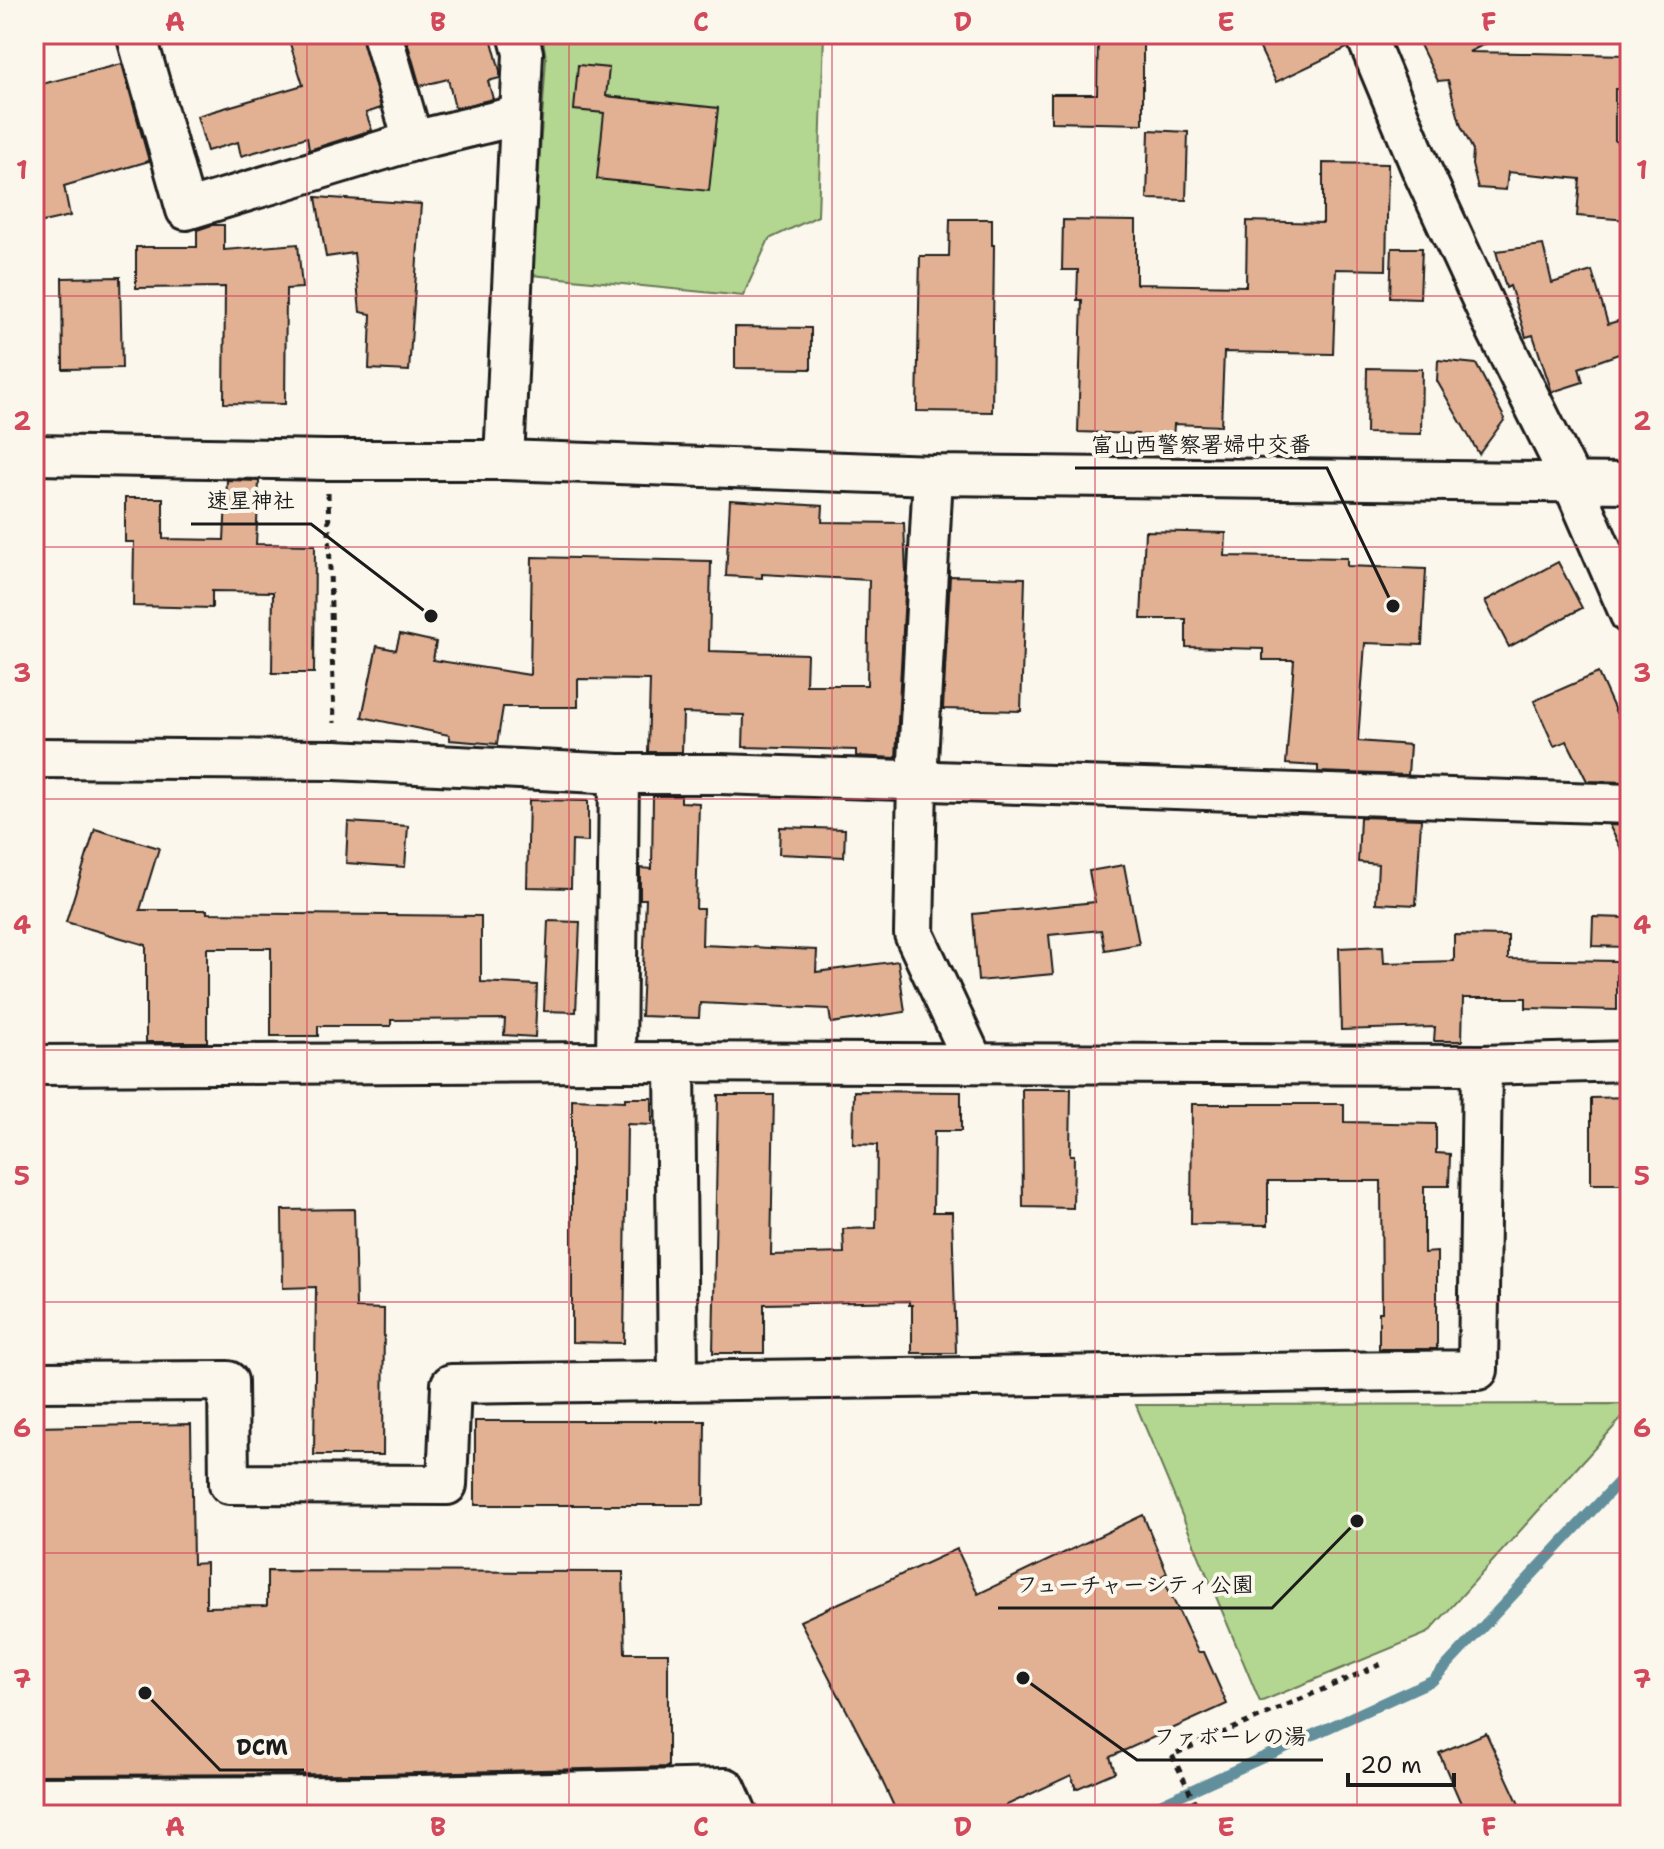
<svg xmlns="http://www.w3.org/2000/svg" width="1664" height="1849" font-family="'Shantell Sans','Klee One',sans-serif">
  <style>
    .green { fill: #b3d691; stroke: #687956; stroke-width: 2 }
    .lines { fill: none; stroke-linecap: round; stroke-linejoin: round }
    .stream { stroke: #628f9c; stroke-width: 11 }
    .building { fill: #e2b193; stroke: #1c1c1c; stroke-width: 2 }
    .minor-casing { stroke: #1c1c1c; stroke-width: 44 }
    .path { stroke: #1c1c1c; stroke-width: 5; stroke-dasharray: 6 6; stroke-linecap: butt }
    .minor { stroke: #fbf7ec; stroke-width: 38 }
    .grid { fill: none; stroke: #d1495b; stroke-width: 2; stroke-opacity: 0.55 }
    .leader { fill: none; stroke: #1c1c1c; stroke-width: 3 }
    .callout-dot { fill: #1c1c1c; stroke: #fbf7ec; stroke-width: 3 }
    .callout-label { font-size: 22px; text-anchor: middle; font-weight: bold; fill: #1c1c1c; stroke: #fbf7ec; stroke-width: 8; stroke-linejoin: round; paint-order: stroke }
    .neatline { fill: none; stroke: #d1495b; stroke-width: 3 }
    .grid-label { font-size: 26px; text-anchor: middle; font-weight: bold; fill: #d1495b }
  </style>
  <rect width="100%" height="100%" fill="#fbf7ec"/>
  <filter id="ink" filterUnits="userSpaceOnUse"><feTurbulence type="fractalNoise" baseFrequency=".0125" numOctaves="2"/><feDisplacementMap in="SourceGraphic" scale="16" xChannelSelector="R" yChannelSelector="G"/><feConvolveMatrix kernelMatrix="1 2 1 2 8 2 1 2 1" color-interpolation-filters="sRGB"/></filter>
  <g filter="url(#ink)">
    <!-- green -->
    <g class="green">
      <path d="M542,34h282l-6,182 -49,23 -26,57 -211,-21 14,-217z"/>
      <path d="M1630,1404v5l-202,224 -168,69 -124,-297z"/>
    </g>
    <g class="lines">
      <!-- stream -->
      <path class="stream" d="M1137,1815l296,-135 197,-210"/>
    </g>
    <!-- building -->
    <g class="building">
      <path d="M287,34h74l20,74 -15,5 6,17 -63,20 -2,-13 -66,19 -3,-14 -31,9 -10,-35 106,-31z"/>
      <path d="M405,34h85l10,37v7l-12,3 5,18 -38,9 -7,-29 -28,7z"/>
      <path d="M1098,34h45v90l-92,-2v-28h46z"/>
      <path d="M1253,34h90l4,14 -71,34z"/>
      <path d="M1435,34h69l-35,18 161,3v34h-15v52l15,2 -1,77 -52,-4 3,-37 -72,-7 -2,18 -28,-2 -6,-23 1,-15 -12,-24 -13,-46 -10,1 -19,-38z"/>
      <path d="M122,64l27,97 -85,25 6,30 -36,8v-138z"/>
      <path d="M578,65l31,3 -3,28 112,12 -9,83 -112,-12 7,-66 -30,-3z"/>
      <path d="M1149,130l39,2 -2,68 -39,-1z"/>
      <path d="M1323,163l65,1 -2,106 -50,-1 -3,85 -109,-2 -3,74 -47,-2 -1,17 -35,-1v-6l-60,-2 4,-132h-5l1,-30h-16l1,-50 73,1v63l110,2 1,-65 76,2z"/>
      <path d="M316,197l105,7 -12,167 -40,-2 2,-55 -11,-2 -6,-59 -28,4z"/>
      <path d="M950,219h42v26h2l-2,167 -75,-1 3,-155h29z"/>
      <path d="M212,225h12v25l74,-6 4,44 -16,1 -1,115 -61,-1 1,-116 -89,1v-41h61v-17z"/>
      <path d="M1543,245l9,38 40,-12 16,53 16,-5 6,17v14l-51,18 4,14 -31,10 -19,-57 -7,2 -16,-51 -4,2 -10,-37z"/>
      <path d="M1392,248h30l-2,50 -30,-1z"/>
      <path d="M120,277l2,91 -59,1 -1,-91z"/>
      <path d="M735,327l76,1v41l-76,-1z"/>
      <path d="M1438,360l38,4 29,55 -26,35 -42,-73z"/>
      <path d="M1367,368l55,1 -1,65 -55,-1z"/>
      <path d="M227,480l32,1 -3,63 59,1 -1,128h-42l1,-81 -61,-1v17l-79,-2 1,-64h-9v-44h38v41l61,1z"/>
      <path d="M730,500l93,6 -1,16 82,1 2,52 -10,183 -40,-2v-6l-113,-3 1,-32 -61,-2 -1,39h-34l2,-72 -72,-1v28h-75l-6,37 -48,-4v-5l-87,-18 15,-71 19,4 4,-16 36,8 -3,18 97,15 2,-118 179,4 -2,90 98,3 -1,31h61l2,-105 -107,-6v4l-36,-2z"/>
      <path d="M1145,531l81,2 -1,23 122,2v8l79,3 -4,76 -57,-2 -7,98 52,4 -2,30 -90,-3v-6l-32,-2 8,-104h-31v-11l-77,-2v-28h-45z"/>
      <path d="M1558,562l24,46 -73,39 -24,-46z"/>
      <path d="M950,576l75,2 -4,133 -78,-2z"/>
      <path d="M1598,673l24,53 8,-4v60l-43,-1 -20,-40 -13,5 -20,-45z"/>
      <path d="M653,796h28v6l18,1 -3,106h7l-1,36 115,5 -1,22 82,-11 7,51 -74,11 -2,-14 -129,-6 -1,15 -58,-2 5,-117h-6v-31l12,1z"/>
      <path d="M529,800l59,1v41l-16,-1 -1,47 -44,-1z"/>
      <path d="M1360,817l61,2 -5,86 -40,-2 2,-39 -20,-2z"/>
      <path d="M348,822l60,4 -3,41 -59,-4z"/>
      <path d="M1609,825l21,1v40z"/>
      <path d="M780,827l65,2 -1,28 -65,-3z"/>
      <path d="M95,829l64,19 -19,62h67v3l274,3v66l56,3 -2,52 -31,-2 1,-16 -114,1v6h-73v10h-47v-88h-64v94h-61v-97l-80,-23z"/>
      <path d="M1124,865l15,79 -34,6 -4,-20 -52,5 4,39 -75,7 -5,-67 122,-12 -6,-31z"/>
      <path d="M1593,917l34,1 -1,29 -34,-1z"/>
      <path d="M548,921l32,1 -4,90 -32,-1z"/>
      <path d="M1454,935l54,1v23l109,2v49l-91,-2v-10h-63l-1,43h-28l1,-14 -94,3 -2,-82 44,-2 1,17 70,-2z"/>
      <path d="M1022,1089h49l-1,66h4l-1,53 -50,-1z"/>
      <path d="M854,1091l107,1v39h-27l-1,81h19l4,141h-44v-48h-3v-4l-145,3v49h-51l5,-258h56l-3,160 73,-2 -1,-24 33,-1 1,-83 -24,-1z"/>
      <path d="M1630,1097v87h-39v-86z"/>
      <path d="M625,1098h27v27l-25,-1 -3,219 -52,-1v-243l53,2z"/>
      <path d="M1192,1104h152v18l92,2v29l14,1 -1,32h-25v67l13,-1v97h-58v-37h3l-1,-131h-113v44l-77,-1z"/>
      <path d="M354,1209l2,99 28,1 -1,146h-69l2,-168 -33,1 -1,-78z"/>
      <path d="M475,1421h230l-1,84h-229z"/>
      <path d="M191,1424l2,140 13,-1v44l61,-1v-35l356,1 2,81h43v114l-292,7 -342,1v-348z"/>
      <path d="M1143,1515l24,58 -5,3 36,76h6l23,52 -117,53 5,15 -39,17 -5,-14 -85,40h-88l-27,-58 -71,-136 157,-72 21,45z"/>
      <path d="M1486,1733l38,82h-58l-27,-62z"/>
    </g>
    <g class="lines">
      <!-- minor casing -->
      <g class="minor-casing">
        <g id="minor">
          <path d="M136,34l50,176 227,-69"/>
          <path d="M382,34l31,107 107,-26"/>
          <path d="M1365,34l56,134 67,145 84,169 58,133"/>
          <path d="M34,455l293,5h177l429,15 697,8"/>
          <path d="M504,460l19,-407 -5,-19"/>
          <path d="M933,475l-16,305 -3,154 60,129"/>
          <path d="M34,758l301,2 284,14h101l910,30"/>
          <path d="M616,1062l3,-288"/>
          <path d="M675,1062l3,319"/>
          <path d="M34,1065l582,-3 866,3 148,-4"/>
          <path d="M34,1382l194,-1 1,103 218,1 4,-101 1027,-14 4,-305"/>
          <path d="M34,1797l342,-1 350,-8 12,27"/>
        </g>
      </g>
      <!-- path -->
      <g class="path">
        <path d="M328,493l6,230"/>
        <path d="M1201,1815l-29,-60 214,-93"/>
      </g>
      <!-- minor -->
      <use href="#minor" class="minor"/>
    </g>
  </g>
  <!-- grid -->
  <path class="grid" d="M307,34v1781M569,34v1781M832,34v1781M1095,34v1781M1357,34v1781M34,296h1596M34,547h1596M34,799h1596M34,1050h1596M34,1302h1596M34,1553h1596"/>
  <!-- callouts -->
  <path class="leader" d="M1393 606L1327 468H1075M431 616L311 524H191M1357 1521L1272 1608H998M1023 1678L1137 1760H1323M145 1693L220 1770H304"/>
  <g class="callout-dot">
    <circle cx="1393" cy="606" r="8"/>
    <circle cx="431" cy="616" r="8"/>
    <circle cx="1357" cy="1521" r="8"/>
    <circle cx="1023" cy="1678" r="8"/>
    <circle cx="145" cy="1693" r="8"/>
  </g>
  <g class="callout-label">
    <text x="1201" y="452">富山西警察署婦中交番</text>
    <text x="251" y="508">速星神社</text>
    <text x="1135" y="1592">フューチャーシティ公園</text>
    <text x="1230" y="1744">ファボーレの湯</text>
    <text x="262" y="1755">DCM</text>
  </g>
  <!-- margin -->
  <rect width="1664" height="1849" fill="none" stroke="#fbf7ec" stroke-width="88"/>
  <!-- scale -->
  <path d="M1348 1773v12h106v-12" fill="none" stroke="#1c1c1c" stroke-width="4"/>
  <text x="1360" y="1773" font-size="24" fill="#1c1c1c" stroke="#fbf7ec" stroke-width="6" paint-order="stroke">20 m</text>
  <rect x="44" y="44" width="1576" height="1761" class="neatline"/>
  <g class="grid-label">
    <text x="175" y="31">A</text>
    <text x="438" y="31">B</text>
    <text x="701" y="31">C</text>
    <text x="963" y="31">D</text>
    <text x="1226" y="31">E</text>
    <text x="1489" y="31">F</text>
    <text x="22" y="179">1</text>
    <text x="1642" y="179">1</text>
    <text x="22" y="430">2</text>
    <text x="1642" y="430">2</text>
    <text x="22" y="682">3</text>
    <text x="1642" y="682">3</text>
    <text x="22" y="934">4</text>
    <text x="1642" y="934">4</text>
    <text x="22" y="1185">5</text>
    <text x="1642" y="1185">5</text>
    <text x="22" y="1437">6</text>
    <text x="1642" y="1437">6</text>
    <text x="22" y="1688">7</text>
    <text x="1642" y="1688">7</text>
    <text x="175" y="1836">A</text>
    <text x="438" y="1836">B</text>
    <text x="701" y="1836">C</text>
    <text x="963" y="1836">D</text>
    <text x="1226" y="1836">E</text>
    <text x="1489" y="1836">F</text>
  </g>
</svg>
